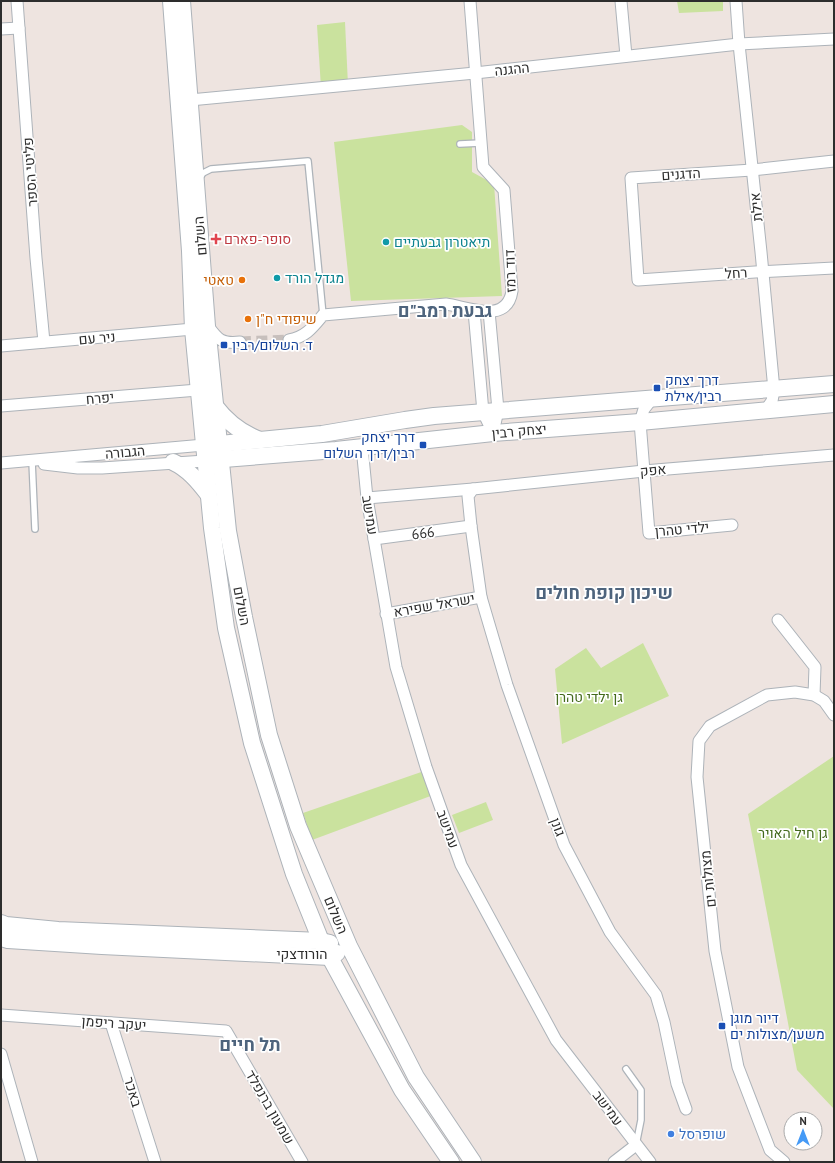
<svg xmlns="http://www.w3.org/2000/svg" width="835" height="1163" font-family="'PT Sans',Heebo,sans-serif">
  <style>
    .green { fill: #cae29e }
    .lines { fill: none; stroke-linecap: round; stroke-linejoin: round }
    .street-tunnel { stroke: #c7bfbc; stroke-width: 11; stroke-dasharray: 11 5.5; stroke-linecap: butt }
    .lane-casing { stroke: #adb3b9; stroke-width: 8 }
    .street-casing { stroke: #adb3b9; stroke-width: 13 }
    .secondary-casing { stroke: #adb3b9; stroke-width: 18 }
    .lane { stroke: #fff; stroke-width: 5.5 }
    .street { stroke: #fff; stroke-width: 11 }
    .secondary { stroke: #fff; stroke-width: 16 }
    .health-dot { fill: #e0444e; stroke: #fff; stroke-width: 1.5 }
    .culture-dot { fill: #0f9aa8; stroke: #fff; stroke-width: 1.5 }
    .food-dot { fill: #e8710a; stroke: #fff; stroke-width: 1.5 }
    .transit-dot { fill: #1a4fb4; stroke: #fff; stroke-width: 1.5 }
    .shop-dot { fill: #3f7fe0; stroke: #fff; stroke-width: 1.5 }
    .labels { text-anchor: middle; stroke-width: 3.5; stroke-linejoin: round; paint-order: stroke }
    .street-label { font-size: 14px; fill: #2d2d2d; stroke: #fff }
    .health-label { font-size: 14px; fill: #be3a42; stroke: #fff; text-anchor: start }
    .culture-label { font-size: 14px; fill: #0d838f; stroke: #fff; text-anchor: start }
    .food-label { font-size: 14px; fill: #c56008; stroke: #fff; text-anchor: end }
    .transit-label { font-size: 14px; fill: #164399; stroke: #fff; text-anchor: start }
    .park-label { font-size: 14px; fill: #446a1d; stroke: #fff }
    .shop-label { font-size: 14px; fill: #366cbe; stroke: #fff; text-anchor: start }
    .district-label { font-size: 18px; font-weight: bold; fill: #4e647d; stroke: #fff }
  </style>
  <rect width="100%" height="100%" fill="#eee4e0"/>
  <!-- green -->
  <g class="green">
    <path d="M677,1h46v10l-44,2z"/>
    <path d="M345,22l3,63 -27,3 -4,-63z"/>
    <path d="M462,125l10,7v40l22,12 8,112 -151,5 -17,-159z"/>
    <path d="M643,643l26,53 -107,48 -7,-75 31,-21 15,20z"/>
    <path d="M834,756v353l-37,-39 -49,-256z"/>
    <path d="M427,770l9,24 -124,46 -9,-27z"/>
    <path d="M486,802l7,18 -34,13 -7,-18z"/>
  </g>
  <g class="lines">
    <!-- street-tunnel -->
    <path class="street-tunnel" d="M240,342l49,-2"/>
    <!-- lane casing -->
    <g class="lane-casing">
      <g id="lane">
        <path d="M460,144l21,-1"/>
        <path d="M199,179l4,-6 8,-4 97,-8 15,154"/>
        <path d="M32,461l3,68"/>
        <path d="M626,1069l15,21v30l-5,25"/>
      </g>
    </g>
    <!-- street casing -->
    <g class="street-casing">
      <g id="street">
        <path d="M17,1l19,257 8,84"/>
        <path d="M621,1l5,55"/>
        <path d="M736,1l3,43 22,208 13,138 -2,11 -7,10"/>
        <path d="M1,29l18,-1"/>
        <path d="M190,100l285,-27 264,-29 95,-5"/>
        <path d="M834,161l-82,9 -121,8 7,102 117,-8 79,-4"/>
        <path d="M474,311l9,101 10,21"/>
        <path d="M489,311l9,99 -5,23"/>
        <path d="M208,326c10,14 14,18 32,16"/>
        <path d="M289,340c17,-3 24,-13 34,-25l123,-11c22,3 61,21 66,-13l-8,-101 -21,-23 -13,-166"/>
        <path d="M1,346l192,-17"/>
        <path d="M651,400l-7,9 -4,13 9,111 83,-8"/>
        <path d="M1,406l197,-16"/>
        <path d="M362,447l5,51 29,169 30,100 35,98 95,175 94,122"/>
        <path d="M1,463l203,-18"/>
        <path d="M44,464l34,4h24l103,-7"/>
        <path d="M367,498l106,-9"/>
        <path d="M374,539l97,-13"/>
        <path d="M386,614l95,-17"/>
        <path d="M778,620l37,47 -1,28"/>
        <path d="M1,1015l225,16 76,131"/>
        <path d="M111,1023l44,139"/>
        <path d="M1,1054l31,108"/>
        <path d="M686,1109l-9,-25 -13,-62 -8,-27 -46,-63 -46,-87 -57,-160 -26,-88 -10,-71 -3,-30 5,-7 171,-18 190,-16"/>
        <path d="M614,1162l22,-17"/>
        <path d="M784,1162l-14,-12 -32,-83 -23,-116 -18,-174 2,-36 11,-15 57,-31 28,-3 19,3 10,6 10,14"/>
      </g>
    </g>
    <!-- secondary casing -->
    <g class="secondary-casing">
      <g id="secondary">
        <path d="M171,1l19,250 3,78 19,199 14,100 26,115 42,131 27,67 81,149 49,72"/>
        <path d="M182,1l25,325 21,205 16,86 25,118 29,91 51,120 67,131 57,85"/>
        <path d="M215,406c12,16 26,27 45,34"/>
        <path d="M209,445l113,-11 83,-14 29,-4 400,-32"/>
        <path d="M211,460l125,-10 157,-17 147,-11 194,-18"/>
        <path d="M173,462c15,7 25,19 35,32"/>
        <path d="M1,923l5,2 52,5 263,11 9,2"/>
        <path d="M1,938l7,2 94,6 228,11 7,-4"/>
      </g>
    </g>
    <!-- lane -->
    <use href="#lane" class="lane"/>
    <!-- street -->
    <use href="#street" class="street"/>
    <!-- secondary -->
    <use href="#secondary" class="secondary"/>
  </g>
  <!-- markers -->
  <path class="health-dot" d="M214 233h4v4h4v4h-4v4h-4v-4h-4v-4h4z"/>
  <g class="culture-dot">
    <circle cx="386" cy="242" r="4"/>
    <circle cx="277" cy="278" r="4"/>
  </g>
  <g class="food-dot">
    <circle cx="242" cy="280" r="4"/>
    <circle cx="248" cy="319" r="4"/>
  </g>
  <g class="transit-dot">
    <rect x="220" y="341" width="8" height="8" rx="2"/>
    <rect x="653" y="384" width="8" height="8" rx="2"/>
    <rect x="419" y="441" width="8" height="8" rx="2"/>
    <rect x="718" y="1022" width="8" height="8" rx="2"/>
  </g>
  <circle class="shop-dot" cx="671" cy="1134" r="4"/>
  <g class="labels">
    <!-- street labels -->
    <g class="street-label">
      <text transform="translate(512 69) rotate(-6)" y="5">ההגנה</text>
      <text transform="translate(30 172) rotate(-94)" y="5">פליטי הספר</text>
      <text transform="translate(681 174) rotate(-4)" y="5">הדגנים</text>
      <text transform="translate(756 207) rotate(-96)" y="5">אילת</text>
      <text transform="translate(200 236) rotate(-95)" y="5">השלום</text>
      <text transform="translate(510 271) rotate(-92)" y="5">דוד רמז</text>
      <text transform="translate(736 273) rotate(-4)" y="5">רחל</text>
      <text transform="translate(97 338) rotate(-5)" y="5">ניר עם</text>
      <text transform="translate(100 398) rotate(-5)" y="5">יפרח</text>
      <text transform="translate(519 431) rotate(-5)" y="5">יצחק רבין</text>
      <text transform="translate(125 452) rotate(-5)" y="5">הגבורה</text>
      <text transform="translate(653 470) rotate(-5)" y="5">אפק</text>
      <text transform="translate(370 515) rotate(81)" y="5">עמישב</text>
      <text transform="translate(682 529) rotate(-5)" y="5">ילדי טהרן</text>
      <text transform="translate(423 533) rotate(-8)" y="5">666</text>
      <text transform="translate(434 605) rotate(-10)" y="5">ישראל שפירא</text>
      <text transform="translate(242 606) rotate(79)" y="5">השלום</text>
      <text transform="translate(558 827) rotate(70)" y="5">גונן</text>
      <text transform="translate(448 829) rotate(70)" y="5">עמישב</text>
      <text transform="translate(708 879) rotate(-96)" y="5">מצולות ים</text>
      <text transform="translate(336 915) rotate(67)" y="5">השלום</text>
      <text x="302" y="959">הורודצקי</text>
      <text transform="translate(114 1023) rotate(4)" y="5">יעקב ריפמן</text>
      <text transform="translate(133 1092) rotate(73)" y="5">באכר</text>
      <text transform="translate(270 1107) rotate(60)" y="5">שמעון ברנפלד</text>
      <text transform="translate(608 1108) rotate(53)" y="5">עמישב</text>
    </g>
    <!-- health labels -->
    <g class="health-label">
      <text x="224" y="244">סופר-פארם</text>
    </g>
    <!-- culture labels -->
    <g class="culture-label">
      <text x="394" y="247">תיאטרון גבעתיים</text>
      <text x="285" y="283">מגדל הורד</text>
    </g>
    <!-- food labels -->
    <g class="food-label">
      <text x="234" y="285">טאטי</text>
      <text x="256" y="324" text-anchor="start">שיפודי ח"ן</text>
    </g>
    <!-- transit labels -->
    <g class="transit-label">
      <text x="232" y="350">ד. השלום/רבין</text>
      <text x="665" y="385">דרך יצחק<tspan x="665" dy="16">רבין/אילת</tspan></text>
      <text x="415" y="442" text-anchor="end">דרך יצחק<tspan x="415" dy="16">רבין/דרך השלום</tspan></text>
      <text x="730" y="1023">דיור מוגן<tspan x="730" dy="16">משען/מצולות ים</tspan></text>
    </g>
    <!-- park labels -->
    <g class="park-label">
      <text x="589" y="702">גן ילדי טהרן</text>
      <text x="793" y="838">גן חיל האויר</text>
    </g>
    <!-- shop labels -->
    <g class="shop-label">
      <text x="679" y="1139">שופרסל</text>
    </g>
    <!-- district labels -->
    <g class="district-label">
      <text x="445" y="317">גבעת רמב"ם</text>
      <text x="604" y="599">שיכון קופת חולים</text>
      <text x="250" y="1051">תל חיים</text>
    </g>
  </g>
  <!-- border -->
  <rect width="835" height="1163" fill="none" stroke="#2d2d2d" stroke-width="4"/>
  <!-- north arrow -->
  <g transform="translate(803 1131)"><circle r="19" fill="#ffffff" stroke="#ababab"/>
  <path d="M0-3L7 15L0 10L-7 15Z" fill="#459af6"/>
  <text y="-6" font-size="11" font-weight="bold" text-anchor="middle" fill="#2d2d2d">N</text>
  </g>
</svg>
